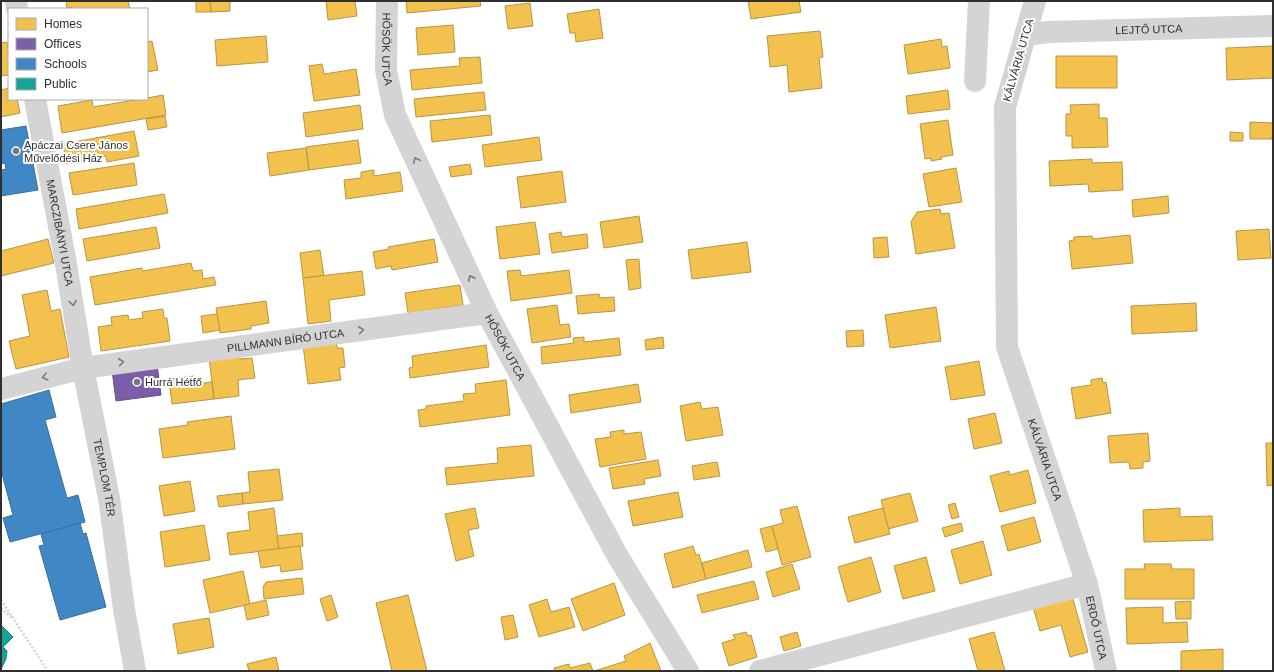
<svg xmlns="http://www.w3.org/2000/svg" width="1274" height="672" font-family="Helvetica,sans-serif">
  <style>
    .homes { fill: #f2c14e; stroke: #b89545 }
    .offices { fill: #7b5ea7; stroke: #645083 }
    .schools { fill: #3f88c5; stroke: #3a6d98 }
    .public { fill: #17a398; stroke: #1e8078 }
    .lines { fill: none; stroke-linecap: round; stroke-linejoin: round }
    .path { stroke: #d4d4d4; stroke-width: 2.5; stroke-dasharray: 2 2; stroke-linecap: butt }
    .minor { stroke: #d4d4d4; stroke-width: 22 }
    .oneway { stroke: #797979 }
    .poi-dot { fill: #787878; stroke: #fff; stroke-width: 1.5 }
    .labels { text-anchor: middle; stroke-width: 4; stroke-linejoin: round; paint-order: stroke }
    .street-label { font-size: 11px; fill: #2f2f2f; stroke: #fff }
    .poi-label { font-size: 11px; fill: #2f2f2f; stroke: #fff; text-anchor: start }
  </style>
  <rect width="100%" height="100%" fill="#fff"/>
  <!-- homes -->
  <g class="homes">
    <path d="M66,1h62l2,8h-58v-2l-5,1z"/>
    <path d="M196,1h14l1,11h-15z"/>
    <path d="M210,1h20v10l-19,1z"/>
    <path d="M326,1h29l2,15 -29,4z"/>
    <path d="M406,1h74l1,5 -74,7z"/>
    <path d="M748,1h51l2,11 -50,7z"/>
    <path d="M530,3l3,23 -25,3 -3,-23z"/>
    <path d="M599,9l4,29 -27,4 -1,-9h-5l-3,-19z"/>
    <path d="M453,25l2,27 -37,3 -2,-27z"/>
    <path d="M820,31l3,26 -4,1 3,30 -33,4 -2,-27 -17,2 -3,-31z"/>
    <path d="M266,36l2,26 -51,4 -2,-26z"/>
    <path d="M941,39l1,8 5,-1 3,22 -42,6 -4,-29z"/>
    <path d="M152,41l6,29 -11,2v-30z"/>
    <path d="M7,42l2,13v20l-8,1v-33z"/>
    <path d="M1273,46v32l-46,2 -1,-32z"/>
    <rect x="1056" y="56" width="61" height="32"/>
    <path d="M480,57l2,26 -70,7 -2,-20 50,-4 -1,-8z"/>
    <path d="M322,64l2,10 32,-5 4,26 -46,6 -5,-35z"/>
    <path d="M9,88v11h8l3,14 -19,4v-27z"/>
    <path d="M948,90l2,19 -42,5 -2,-18z"/>
    <path d="M484,92l2,18 -70,7 -2,-18z"/>
    <path d="M163,95l3,20 -104,18 -4,-27 34,-6 1,7 48,-8h6v-1z"/>
    <path d="M1099,104v14h8l1,29 -36,1v-12h-6v-22h5l-1,-9z"/>
    <path d="M360,105l3,24 -57,8 -3,-24z"/>
    <path d="M490,115l2,20 -60,7 -2,-21z"/>
    <path d="M165,116l2,11 -19,3 -2,-11z"/>
    <path d="M948,120l5,35 -12,2 1,2 -11,2v-3l-6,1 -5,-35z"/>
    <path d="M1250,122l23,1 -1,16h-22z"/>
    <path d="M134,131l5,25 -32,6 -1,-6 -40,8 -3,-20z"/>
    <path d="M1230,132l13,1v8h-13z"/>
    <path d="M539,137l3,23 -57,7 -3,-22z"/>
    <path d="M358,140l3,23 -52,7 -3,-23z"/>
    <path d="M306,148l3,22 -39,6 -3,-23z"/>
    <path d="M1092,159v4l30,-1 1,28 -34,2 -1,-8 -38,2 -1,-25z"/>
    <path d="M134,163l3,22 -64,10 -4,-22z"/>
    <path d="M470,164l2,10 -21,3 -2,-10z"/>
    <path d="M956,168l6,34 -33,5 -6,-33z"/>
    <path d="M374,170v6l26,-4 3,19 -57,8 -2,-19 17,-2v-6z"/>
    <path d="M562,171l4,31 -45,6 -4,-31z"/>
    <path d="M164,194l4,19 -89,16 -3,-20z"/>
    <path d="M1168,196l1,17 -36,4 -1,-17z"/>
    <path d="M940,209l1,5 8,-1 6,35 -39,6 -5,-32 6,-10z"/>
    <path d="M639,216l4,26 -39,6 -4,-26z"/>
    <path d="M535,222l5,32 -40,5 -4,-32z"/>
    <path d="M156,227l4,21 -73,13 -4,-22z"/>
    <path d="M1269,229l2,29 -33,2 -2,-29z"/>
    <path d="M561,232l1,5 25,-3 1,14 -36,5 -3,-19z"/>
    <path d="M1130,235l3,28 -61,6 -3,-28 5,-1v-3l18,-1 1,3z"/>
    <path d="M887,237l2,20 -15,1 -1,-20z"/>
    <path d="M48,239l6,24 -53,13v-25z"/>
    <path d="M434,239l4,23 -46,8 -1,-4 -15,3 -3,-17 16,-3 -1,-2z"/>
    <path d="M747,242l4,30 -59,7 -4,-29z"/>
    <path d="M320,250l4,26 -21,2 -3,-25z"/>
    <path d="M639,259l2,29 -12,2 -3,-30z"/>
    <path d="M191,263l2,8 9,-1 1,9 11,-2 2,8 -121,20 -5,-28 52,-9v3z"/>
    <path d="M520,270l1,6 48,-6 3,23 -61,8 -4,-30z"/>
    <path d="M362,271l3,24 -36,5 2,21 -23,3 -5,-46z"/>
    <path d="M460,285l3,20 -55,8 -3,-20z"/>
    <path d="M47,290l4,21 9,-2 9,48 -53,12 -7,-28 21,-5 -8,-41z"/>
    <path d="M599,294l1,4 14,-1 1,14 -37,3 -2,-18z"/>
    <path d="M266,301l3,22 -18,3v3l-31,4 -4,-25z"/>
    <path d="M1196,303l1,28 -65,3 -1,-28z"/>
    <path d="M557,305l3,20 9,-1 2,13 -39,6 -5,-34z"/>
    <path d="M936,307l5,34 -51,7 -5,-33z"/>
    <path d="M163,309l1,9h3l3,23 -69,10 -3,-24 14,-2 -1,-8 17,-2 1,5 14,-2 -1,-6z"/>
    <path d="M217,314l3,16 -17,3 -2,-17z"/>
    <path d="M863,330l1,16 -17,1 -1,-16z"/>
    <path d="M584,337v5l35,-4 2,17 -79,9 -1,-17 33,-4 -1,-5z"/>
    <path d="M663,337l1,11 -18,2 -1,-10z"/>
    <path d="M336,341l1,7h6l2,19 -6,1 2,12 -33,4 -5,-39z"/>
    <path d="M486,345l3,22 -79,11 -1,-10 4,-1 -1,-11z"/>
    <path d="M239,354l1,5 12,-1 3,20 -17,2 1,16 -25,3 -5,-42z"/>
    <path d="M979,361l6,34 -34,5 -6,-33z"/>
    <path d="M194,376l1,8 17,-2 2,17 -42,5 -3,-25z"/>
    <path d="M1102,378l1,5 3,-1 5,31 -35,6 -5,-31 20,-3v-5z"/>
    <path d="M506,380l4,35 -90,12 -2,-17 8,-1v-3l38,-5 -1,-7 13,-1 -1,-9z"/>
    <path d="M638,384l3,18 -70,11 -2,-18z"/>
    <path d="M700,402l2,7 16,-2 5,28 -37,6 -6,-35z"/>
    <path d="M995,413l7,30 -28,6 -6,-30z"/>
    <path d="M231,416l4,33 -72,9 -4,-29 29,-4 -1,-3z"/>
    <path d="M624,430v4l17,-2 5,27 -46,8 -5,-28 16,-2 -1,-5z"/>
    <path d="M1148,433l2,28 -7,1v6l-13,1 -1,-7 -19,1 -2,-27z"/>
    <path d="M1266,443h7v42l-6,1z"/>
    <path d="M531,445l3,31 -87,9 -2,-17 53,-5 -1,-15z"/>
    <path d="M658,460l3,16 -17,3 1,5 -32,5 -4,-21z"/>
    <path d="M717,462l3,14 -26,4 -2,-14z"/>
    <path d="M279,469l4,31 -40,4 -1,-11 8,-1 -2,-20z"/>
    <path d="M1028,470l8,33 -36,9 -10,-36 19,-5 1,4z"/>
    <path d="M190,481l5,30 -31,5 -5,-30z"/>
    <path d="M678,492l5,25 -50,9 -5,-25z"/>
    <path d="M242,493l1,11 -24,3 -2,-11z"/>
    <path d="M910,493l8,28 -30,8 -7,-29z"/>
    <path d="M955,503l4,14 -7,2 -4,-14z"/>
    <path d="M797,506l14,51 -29,8 -10,-39 11,-3 -3,-13z"/>
    <path d="M274,508l5,41 -49,6 -3,-22 23,-3 -2,-18z"/>
    <path d="M475,508l4,20 -11,2 6,26 -18,5 -11,-47z"/>
    <path d="M883,508l7,26 -35,9 -7,-26z"/>
    <path d="M1180,508v9l32,-1 1,24 -69,2 -1,-32z"/>
    <path d="M1034,517l7,25 -33,9 -7,-25z"/>
    <path d="M961,523l2,8 -18,6 -3,-9z"/>
    <path d="M204,525l6,35 -45,7 -5,-35z"/>
    <path d="M772,526l6,23 -12,3 -6,-23z"/>
    <path d="M302,533l1,13 -24,3 -2,-13z"/>
    <path d="M983,541l9,34 -32,9 -9,-34z"/>
    <path d="M300,546l3,23 -22,3 -1,-7 -19,3 -3,-17z"/>
    <path d="M693,546l3,9 3,-1 7,25 -33,9 -9,-34z"/>
    <path d="M748,550l4,17 -46,12 -4,-16z"/>
    <path d="M871,557l10,35 -33,10 -10,-35z"/>
    <path d="M926,557l9,34 -32,8 -9,-33z"/>
    <path d="M792,564l8,25 -27,8 -7,-25z"/>
    <path d="M1144,564h27l1,5h22v30h-69v-30h20z"/>
    <path d="M243,571l7,33 -40,9 -7,-33z"/>
    <path d="M302,578l2,16 -40,5 -1,-12 3,-5z"/>
    <path d="M754,581l5,18 -57,14 -5,-18z"/>
    <path d="M614,583l11,32 -42,16 -12,-32z"/>
    <path d="M331,595l7,22 -11,4 -7,-22z"/>
    <path d="M408,595l19,76h-35l-16,-68z"/>
    <path d="M1072,596l16,56 -18,5 -9,-32 -21,6 -7,-24z"/>
    <path d="M547,599l4,13 18,-5 6,20 -36,10 -10,-32z"/>
    <path d="M266,600l3,15 -22,5 -3,-15z"/>
    <path d="M1191,601v18h-15l-1,-17z"/>
    <path d="M1163,607v16l24,-1 1,20 -61,2 -1,-36z"/>
    <path d="M513,615l5,22 -13,3 -4,-23z"/>
    <path d="M209,618l5,29 -36,7 -5,-30z"/>
    <path d="M746,632l2,4 3,-1 6,22 -28,9 -7,-23 13,-4 -2,-4z"/>
    <path d="M797,632l4,14 -17,5 -4,-14z"/>
    <path d="M994,632l11,39h-27l-9,-32z"/>
    <path d="M650,643l11,28h-67l32,-10 -2,-5z"/>
    <path d="M1223,649v22h-42v-20z"/>
    <path d="M276,657l3,14h-30l-2,-7z"/>
    <path d="M590,663l3,8h-38l-1,-3 15,-4 1,4z"/>
  </g>
  <!-- offices -->
  <path class="offices" d="M157,364l4,31 -45,6 -4,-31z"/>
  <!-- schools -->
  <g class="schools">
    <path d="M26,126l12,64 -37,6v-26l5,-1 -1,-6 -4,1v-34z"/>
    <path d="M49,390l7,27 -11,3 22,78 11,-3 7,27 -75,20 -7,-24 10,-3 -12,-45v-66z"/>
    <path d="M80,523l3,11 3,-1 20,74 -46,13 -21,-74 5,-1 -3,-11z"/>
  </g>
  <!-- public -->
  <path class="public" d="M1,625l12,12 -10,10 4,4 -1,8 -5,10z"/>
  <g class="lines">
    <!-- path -->
    <g class="path">
      <path d="M1,600l47,71"/>
      <path d="M1,608l10,9"/>
    </g>
    <!-- minor -->
    <g class="minor">
      <path d="M16,1l1,8"/>
      <path id="s1" d="M387,1l-1,69 9,45 92,198 130,242 71,116"/>
      <path id="s2" d="M1035,1l-30,106 2,240 80,237 19,87"/>
      <path id="s3" d="M1025,35l23,-3 225,-6"/>
      <path d="M975,81l4,-80"/>
      <path id="s4" d="M35,99l30,159 18,110 26,130 15,111 11,62"/>
      <path id="s5" d="M1,389l82,-21 404,-55"/>
      <path d="M760,671l327,-87"/>
    </g>
  </g>
  <!-- one-way arrows -->
  <defs><path id="oneway-chevron" d="M-2-3.5L2.5 0L-2 3.5" fill="none" stroke-width="1.6" stroke-linecap="round" stroke-linejoin="round"/></defs>
  <g class="oneway">
    <use href="#oneway-chevron" transform="translate(416 160) rotate(-115)"/>
    <use href="#oneway-chevron" transform="translate(471 278) rotate(-115)"/>
    <use href="#oneway-chevron" transform="translate(73 303) rotate(81)"/>
    <use href="#oneway-chevron" transform="translate(361 330) rotate(-8)"/>
    <use href="#oneway-chevron" transform="translate(121 362) rotate(-8)"/>
    <use href="#oneway-chevron" transform="translate(45 377) rotate(166)"/>
  </g>
  <!-- markers -->
  <g class="poi-dot">
    <circle cx="16" cy="151" r="4"/>
    <circle cx="137" cy="382" r="4"/>
  </g>
  <g class="labels">
    <!-- street labels -->
    <g class="street-label">
      <text dy="4" stroke="none"><textPath href="#s3" startOffset="124">LEJTŐ UTCA</textPath></text>
      <text dy="4" stroke="none"><textPath href="#s1" startOffset="48">HŐSÖK UTCA</textPath></text>
      <text transform="translate(1018 60) rotate(-74)" y="4">KÁLVÁRIA UTCA</text>
      <text dy="4" stroke="none"><textPath href="#s4" startOffset="136">MARCZIBÁNYI UTCA</textPath></text>
      <text dy="4" stroke="none"><textPath href="#s5" startOffset="289">PILLMANN BÍRÓ UTCA</textPath></text>
      <text dy="4" stroke="none"><textPath href="#s1" startOffset="372">HŐSÖK UTCA</textPath></text>
      <text dy="4" stroke="none"><textPath href="#s2" startOffset="469">KÁLVÁRIA UTCA</textPath></text>
      <text dy="4" stroke="none"><textPath href="#s4" startOffset="385">TEMPLOM TÉR</textPath></text>
      <text dy="4" stroke="none"><textPath href="#s2" startOffset="645">ERDŐ UTCA</textPath></text>
    </g>
    <!-- poi labels -->
    <g class="poi-label">
      <text x="24" y="149">Apáczai Csere János<tspan x="24" dy="13">Művelődési Ház</tspan></text>
      <text x="145" y="386">Hurrá Hétfő</text>
    </g>
  </g>
  <!-- border -->
  <rect width="1274" height="672" fill="none" stroke="#2f2f2f" stroke-width="4"/>
  <!-- legend -->
  <rect x="8" y="8" width="140" height="92" fill="#ffffff" stroke="#acacac"/>
  <rect x="16" y="18" width="20" height="12" fill="#f2c14e" stroke="#acacac"/>
  <text x="44" y="28" font-size="12" fill="#2f2f2f">Homes</text>
  <rect x="16" y="38" width="20" height="12" fill="#7b5ea7" stroke="#acacac"/>
  <text x="44" y="48" font-size="12" fill="#2f2f2f">Offices</text>
  <rect x="16" y="58" width="20" height="12" fill="#3f88c5" stroke="#acacac"/>
  <text x="44" y="68" font-size="12" fill="#2f2f2f">Schools</text>
  <rect x="16" y="78" width="20" height="12" fill="#17a398" stroke="#acacac"/>
  <text x="44" y="88" font-size="12" fill="#2f2f2f">Public</text>
</svg>
